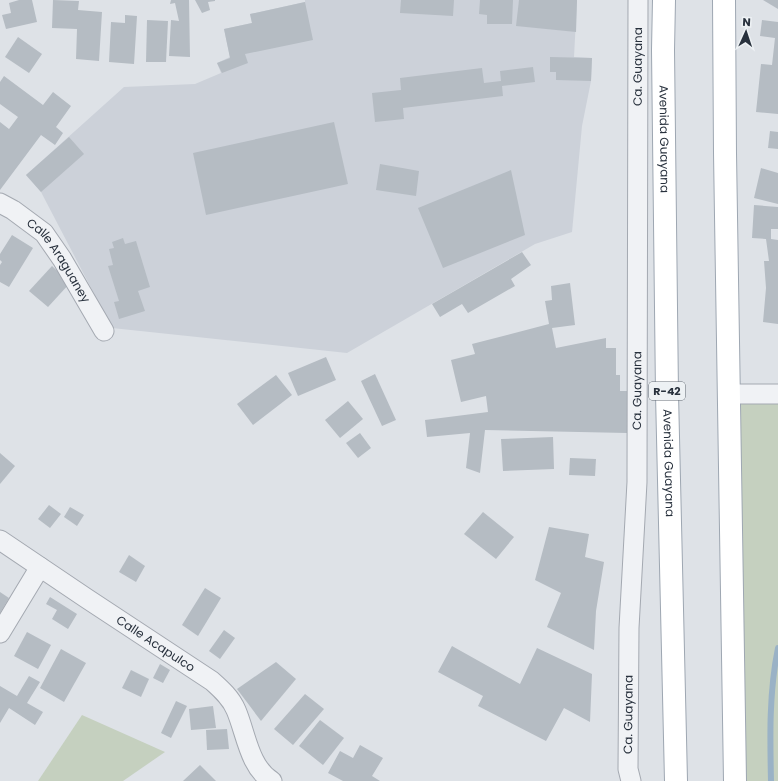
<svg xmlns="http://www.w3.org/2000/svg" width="778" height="781" font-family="Poppins,sans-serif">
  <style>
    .built { fill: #ccd1d9 }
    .green { fill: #c5d0bf }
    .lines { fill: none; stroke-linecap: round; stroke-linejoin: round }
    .stream { stroke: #9ab2c6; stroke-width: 6 }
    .building { fill: #b5bcc3 }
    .minor-casing { stroke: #a4a9b1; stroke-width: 21 }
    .major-casing { stroke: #9ea7b2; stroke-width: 24 }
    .minor { stroke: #f0f2f5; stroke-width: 19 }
    .major { stroke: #fff; stroke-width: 22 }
    .labels { text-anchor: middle; stroke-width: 3; stroke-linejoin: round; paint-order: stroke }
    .shield { fill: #edf1f4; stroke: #636b74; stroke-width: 1 }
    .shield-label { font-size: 11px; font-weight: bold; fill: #28313d }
    .street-label { font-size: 12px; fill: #28313d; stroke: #edf1f4 }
  </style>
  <rect width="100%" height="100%" fill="#dee2e7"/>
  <!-- built -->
  <path class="built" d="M305,0h272l-3,57 18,1 -1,23 -9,45 -10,106 -37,12 -188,109 -235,-25 -71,-136 -15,-17 98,-88 71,-3 26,-11 -4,-10 13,-6 -6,-28 28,-6 -2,-9 55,-12z"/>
  <!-- green -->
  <g class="green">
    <path d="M729,394h49v387h-43z"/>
    <path d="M82,715l83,37 -42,29h-85z"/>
  </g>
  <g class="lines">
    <!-- stream -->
    <path class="stream" d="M771,781c-1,-44 -2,-89 7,-133"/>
  </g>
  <!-- building -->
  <g class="building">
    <path d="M19,0h13l5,22 -31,7 -4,-14 9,-2 -2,-10z"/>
    <path d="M53,0l26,1 -1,9 24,2 -3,49 -23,-2 1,-30 -25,-1z"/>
    <path d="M171,0h18l1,57 -21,-1 2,-36 8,1 -4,-18 -5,1z"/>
    <path d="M195,0h20v1l-7,1 2,8 -8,3z"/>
    <path d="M401,0h53l-1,16 -53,-3z"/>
    <path d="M480,0h33l-1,24h-25v-9l-8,-1z"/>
    <path d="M519,0h58l-1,32 -60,-6z"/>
    <path d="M763,0h15v9z"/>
    <path d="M305,2l8,38 -68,14 3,9 -26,10 -5,-10 13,-5 -6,-29 28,-6 -2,-9z"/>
    <path d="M125,15l12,1 -3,48 -25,-2 2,-40 14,1z"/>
    <path d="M147,20l21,1 -2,41h-20z"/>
    <path d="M762,20l16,2v92l-22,-2 5,-48 11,1 3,-27 -15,-2z"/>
    <path d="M18,37l24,17 -13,19 -24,-16z"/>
    <path d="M550,57l42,1 -1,23 -35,-1v-8h-6z"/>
    <path d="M533,67l2,15 -33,4 1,10 -100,12 1,11 -29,3 -3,-29 29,-3 -1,-12 82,-10 2,15 17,-2 -1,-10z"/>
    <path d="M4,76l39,29 10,-13 18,14 -15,21 7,6 -8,12 -14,-10 -41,55v-68l9,7 9,-12 -18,-13v-22z"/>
    <path d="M334,122l14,62 -142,31 -13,-62z"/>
    <path d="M770,131l8,1v17l-10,-1z"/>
    <path d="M69,137l15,17 -43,38 -15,-17z"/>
    <path d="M380,164l39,7 -3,25 -40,-6z"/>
    <path d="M761,168l17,5v31l-24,-6z"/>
    <path d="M511,170l14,65 -82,33 -25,-60z"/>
    <path d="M754,205l24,2v22h-7v10l7,1v84l-15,-2 3,-34 -2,-27h5l-3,-22 -14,-1z"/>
    <path d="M12,235l21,13 -24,39 -9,-5v-17l2,-3 -2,-2v-6z"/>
    <path d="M123,238l2,6 11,-3 14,46 -12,4 7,20 -26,8 -5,-17 5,-1 -11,-35 5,-1 -4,-16 5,-1 -2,-6z"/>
    <path d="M522,252l9,13 -20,14 4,7 -47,27 -6,-9 -22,13 -8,-13z"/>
    <path d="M52,266l18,17 -22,24 -19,-16z"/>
    <path d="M570,283l5,42 -23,3 4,20 50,-10v10h10v27h4v16h7v42l-142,-3 -5,43 -14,-5 4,-35 -43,4 -2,-17 63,-8 -2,-16 -25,6 -10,-42 24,-6 -3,-10 77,-20 -4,-23 7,-1 -1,-14z"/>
    <path d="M326,357l10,23 -38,16 -10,-23z"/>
    <path d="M375,374l21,46 -14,6 -21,-45z"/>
    <path d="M276,375l16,20 -39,30 -16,-21z"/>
    <path d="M348,401l15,18 -23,19 -15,-18z"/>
    <path d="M360,433l11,15 -13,10 -12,-15z"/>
    <path d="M553,437l1,32 -51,2 -2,-32z"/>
    <path d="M0,453l15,13 -15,18z"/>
    <path d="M570,458l26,1 -1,17 -26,-1z"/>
    <path d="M49,505l12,9 -11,14 -12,-9z"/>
    <path d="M70,507l14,8 -7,11 -13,-9z"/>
    <path d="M483,512l31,25 -18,22 -32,-25z"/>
    <path d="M549,527l40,7 -4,23 19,5 -8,49 -2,39 -47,-23 14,-34 -26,-13z"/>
    <path d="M129,555l16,11 -9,16 -17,-10z"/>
    <path d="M205,588l16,10 -23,38 -16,-11z"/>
    <path d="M0,592l9,6 -9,15z"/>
    <path d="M50,597l27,17 -9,15 -16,-10 5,-9 -11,-6z"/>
    <path d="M224,630l11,8 -15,21 -11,-8z"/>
    <path d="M27,632l24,13 -13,24 -24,-13z"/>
    <path d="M452,646l68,38 17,-36 55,26 -2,48 -26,-14 -18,33 -68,-35 5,-10 -45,-24z"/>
    <path d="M61,649l25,14 -22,39 -24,-14z"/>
    <path d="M276,662l20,17 -35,42 -24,-32z"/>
    <path d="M160,664l10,6 -7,13 -10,-5z"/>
    <path d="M131,670l18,9 -8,18 -19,-9z"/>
    <path d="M29,676l11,6 -13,21 16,9 -8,13 -26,-17 -9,15v-37l17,10z"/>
    <path d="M305,694l19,15 -31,36 -19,-16z"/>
    <path d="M176,701l11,5 -16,32 -10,-5z"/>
    <path d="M213,706l3,22 -25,2 -2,-21z"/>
    <path d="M320,720l24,18 -21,27 -24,-19z"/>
    <path d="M227,729l2,20 -22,1 -1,-20z"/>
    <path d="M360,745l23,13 -11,18 8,5h-37l-15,-8 12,-22 13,7z"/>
    <path d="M200,765l16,16h-33z"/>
  </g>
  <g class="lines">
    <!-- minor casing -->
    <g class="minor-casing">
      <g id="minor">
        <path id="s1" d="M0,203l13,7 31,23 18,26 42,72"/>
        <path d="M729,394h49"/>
        <path id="s2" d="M0,540l86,58 126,83c9,8 19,17 24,29 10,23 13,57 36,71"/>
        <path d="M0,633l40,-66"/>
        <path id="s3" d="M631,781l-3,-12 1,-141 8,-146 1,-482"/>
      </g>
    </g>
    <!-- major casing -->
    <g class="major-casing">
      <g id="major">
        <path id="s4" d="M664,0l-1,50 4,344 9,387"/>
        <path d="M724,0l1,153 10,628"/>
      </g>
    </g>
    <!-- minor -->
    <use href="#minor" class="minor"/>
    <!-- major -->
    <use href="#major" class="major"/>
  </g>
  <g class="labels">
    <!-- shield labels -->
    <rect class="shield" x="649" y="382" width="36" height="18" rx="3"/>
    <g class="shield-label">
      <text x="667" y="395">R-42</text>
    </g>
    <!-- street labels -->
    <g class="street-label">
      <text dy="4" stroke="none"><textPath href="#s3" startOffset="715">Ca. Guayana</textPath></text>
      <text dy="4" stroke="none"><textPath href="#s4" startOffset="139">Avenida Guayana</textPath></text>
      <text dy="4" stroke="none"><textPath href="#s1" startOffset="84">Calle Araguaney</textPath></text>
      <text dy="4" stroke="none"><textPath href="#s3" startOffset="391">Ca. Guayana</textPath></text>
      <text dy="4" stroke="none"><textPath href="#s4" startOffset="463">Avenida Guayana</textPath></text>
      <text dy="4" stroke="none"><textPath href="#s2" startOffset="187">Calle Acapulco</textPath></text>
      <text dy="4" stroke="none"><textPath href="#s3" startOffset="67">Ca. Guayana</textPath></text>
    </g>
  </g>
  <!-- north arrow -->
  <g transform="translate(746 32) rotate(3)" stroke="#edf1f4" stroke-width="3" paint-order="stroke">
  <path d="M0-3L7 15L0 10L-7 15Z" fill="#28313d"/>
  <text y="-6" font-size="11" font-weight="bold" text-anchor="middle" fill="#28313d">N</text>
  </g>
</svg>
